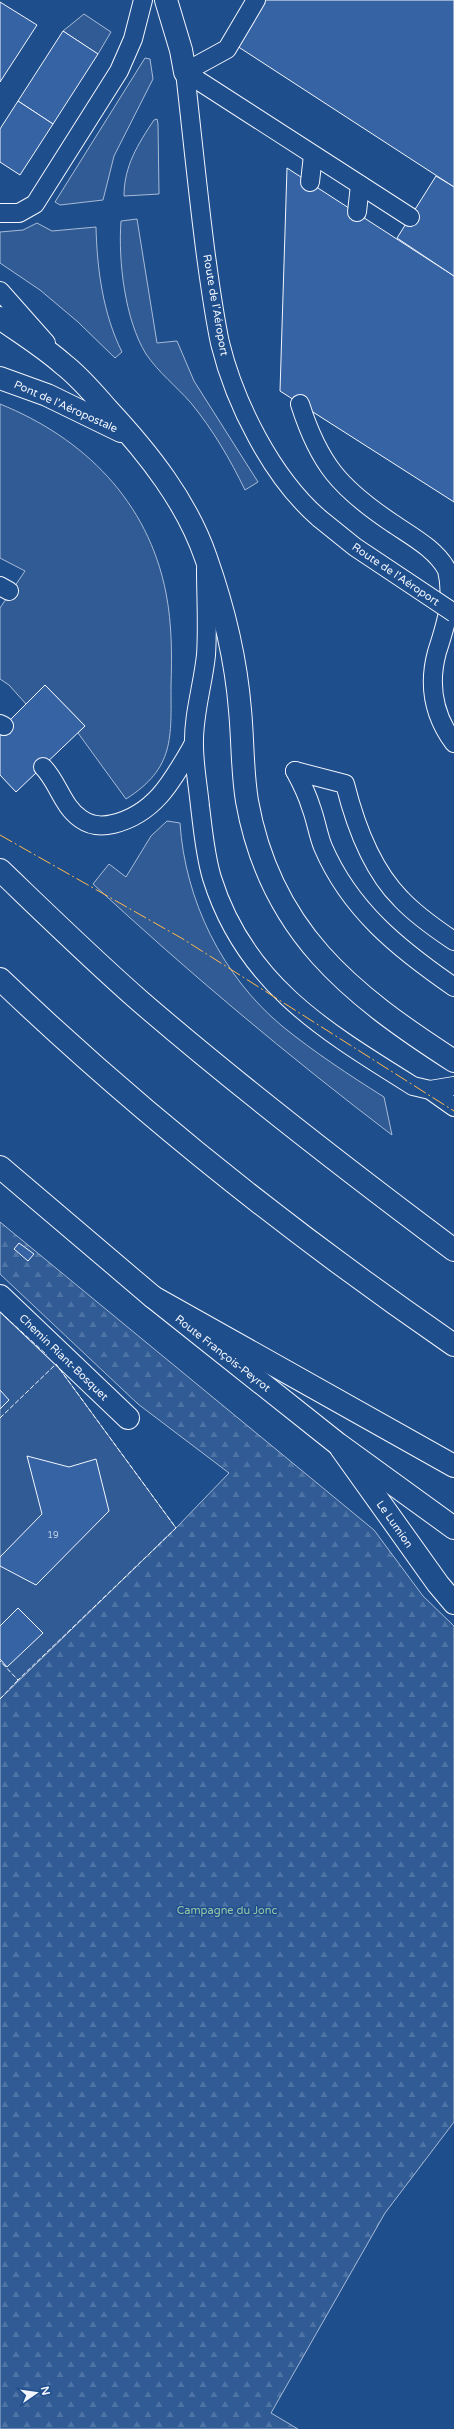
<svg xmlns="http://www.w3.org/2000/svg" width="454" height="2429" font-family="'Varela Round',sans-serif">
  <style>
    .green { fill: #305b95; stroke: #a8bbd7 }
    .forest { fill: url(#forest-firs); stroke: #a8bbd7 }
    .building { fill: #3563a3; stroke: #f2f6ff }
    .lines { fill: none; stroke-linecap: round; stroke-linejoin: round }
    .service-casing { stroke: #f2f6ff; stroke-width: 20 }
    .minor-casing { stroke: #f2f6ff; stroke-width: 24 }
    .primary-casing { stroke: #f2f6ff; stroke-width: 24 }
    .motorway-casing { stroke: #f2f6ff; stroke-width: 24 }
    .service { stroke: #1f4e8c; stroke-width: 18 }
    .minor { stroke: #1f4e8c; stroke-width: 22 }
    .primary { stroke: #1f4e8c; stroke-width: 22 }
    .motorway { stroke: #1f4e8c; stroke-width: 22 }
    .service-bridge-casing { stroke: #f2f6ff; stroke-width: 20; stroke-linecap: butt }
    .service-bridge { stroke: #1f4e8c; stroke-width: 18 }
    .fence { stroke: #f2f6ff; stroke-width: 1; stroke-dasharray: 5 2; stroke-linecap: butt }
    .power { stroke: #ffb74d; stroke-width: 1; stroke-dasharray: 14 3 2 3; stroke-linecap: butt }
    .labels { text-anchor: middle; stroke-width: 3; stroke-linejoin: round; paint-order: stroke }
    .number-label { font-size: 9px; fill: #c3d1e8 }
    .street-label { font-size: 11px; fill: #f2f6ff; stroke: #1f4e8c }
    .park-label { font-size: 11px; fill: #97c8a6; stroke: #1f4e8c }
  </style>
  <defs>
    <pattern id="forest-firs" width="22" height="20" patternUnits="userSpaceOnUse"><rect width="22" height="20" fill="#305b95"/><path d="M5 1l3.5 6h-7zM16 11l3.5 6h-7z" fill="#4e73a5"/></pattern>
  </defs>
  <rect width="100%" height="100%" fill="#1f4e8c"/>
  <!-- green -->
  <g class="green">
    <path d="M84,14l27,18 -13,22 -35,-23z"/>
    <path d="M145,58l5,1 3,20 -39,77 -11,44 -43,5 -5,-3z"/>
    <path d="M157,119l1,5 1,70 -35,2c0,-30 14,-52 30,-76z"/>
    <path d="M137,219l20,124 20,-2 17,40 64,101 -13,8c-15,-31 -32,-60 -54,-87 -15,-17 -32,-30 -45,-49 -21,-34 -28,-93 -25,-133z"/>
    <path d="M37,223l15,8 44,-4c1,42 7,87 26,125l-7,6 -37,-36 -38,-32 -40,-27v-31l23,-2z"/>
    <path d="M0,404c84,34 148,97 166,189 6,31 6,62 5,93 0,51 4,82 -45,113l-48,-66 7,-7 -40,-41 -19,19 -17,-19 -9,-6v-71l25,-37 -25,-13z"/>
    <path d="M167,821l13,2c5,77 42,153 102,203 32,26 67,49 102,71l8,38c-104,-79 -204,-163 -299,-251l16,-20 17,13 25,-41z"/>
    <path d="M0,1312l56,52 120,164 -176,171z"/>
  </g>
  <!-- forest -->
  <path class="forest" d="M0,1222l374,308 49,66 31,30v496l-69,91 -114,200 27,16h-298v-730l176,-171 53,-55 -91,-69 -138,-130z"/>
  <!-- building -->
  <g class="building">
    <path d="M259,0h195v187l-217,-141z"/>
    <path d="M0,2l37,23 -37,57z"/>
    <path d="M63,31l35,23 -45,70 -35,-23z"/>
    <path d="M18,101l35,23 -33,51 -20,-13v-33z"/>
    <path d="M287,168l167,108v226l-174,-111z"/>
    <path d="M436,176l18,11v89l-57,-38z"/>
    <path d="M45,685l40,41 -69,66 -16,-17v-45z"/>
    <path d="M19,1243l15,11 -6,7 -14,-12z"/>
    <path d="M0,1390l9,10 -9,9z"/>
    <path d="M27,1456l42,11 27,-8 13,52 -73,74 -36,-19v-9l42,-43z"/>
    <path d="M18,1608l25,25 -36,34 -7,-8v-33z"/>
  </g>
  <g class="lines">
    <!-- service casing -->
    <g class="service-casing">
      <g id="service">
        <path d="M185,72c7,61 13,123 21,184 4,29 8,59 14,87 15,61 52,134 99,175"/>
        <path d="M185,72l225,145"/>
        <path d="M185,72l42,-23 29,-49"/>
        <path d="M310,182l3,-27"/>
        <path d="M357,212l3,-27"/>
        <path d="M0,213h19l16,-9 84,-133 14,-32 10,-39"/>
        <path d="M0,291l46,52"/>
        <path d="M300,404c19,60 40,84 92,119 19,13 44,26 55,47 7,30 -1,54 -10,82 -9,33 -3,64 17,91"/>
        <path d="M206,569c0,28 2,57 0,86 -3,30 -13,60 -12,90 0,20 4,41 6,61 3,24 5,49 12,72 33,106 113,153 201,208l17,4 24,17"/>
        <path d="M0,586l9,5"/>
        <path d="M0,724l4,2"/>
        <path d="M43,767c15,15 19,39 38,52 10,7 20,8 32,5 42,-10 60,-44 80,-79"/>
        <path d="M295,771c6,11 12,23 16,36 5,13 7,28 12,40 27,63 76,102 131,140"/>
        <path d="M295,771l50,13c10,40 27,86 56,115 15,16 35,30 53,42"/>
        <path d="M430,1090l24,-4"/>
      </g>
    </g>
    <!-- minor casing -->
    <g class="minor-casing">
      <g id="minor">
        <path d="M166,0l15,50 4,22"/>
        <path d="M0,1296l128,122"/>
        <path d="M341,1448l97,136 16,19"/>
      </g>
    </g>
    <!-- primary casing -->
    <g class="primary-casing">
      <g id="primary">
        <path d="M0,318c21,15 44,29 63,46 17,13 31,30 45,46 40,43 79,92 98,148 17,48 30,102 34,152 3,31 2,61 7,91 23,130 103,193 207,260"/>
        <path d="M0,378l47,17 74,36"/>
        <path d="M0,1167l153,130 185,147 116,84"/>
      </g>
    </g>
    <!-- motorway casing -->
    <g class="motorway-casing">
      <g id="motorway">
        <path d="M0,870c47,45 93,90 141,132 101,87 206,168 313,248"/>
        <path d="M0,979c140,134 294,256 454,366"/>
        <path d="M153,1297l301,169"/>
      </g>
    </g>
    <!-- service -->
    <use href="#service" class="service"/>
    <!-- minor -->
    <use href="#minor" class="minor"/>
    <!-- primary -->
    <use href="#primary" class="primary"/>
    <!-- motorway -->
    <use href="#motorway" class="motorway"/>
    <!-- service-bridge casing -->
    <g class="service-bridge-casing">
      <path id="service-bridge" d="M319,518l36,29 99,66"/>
    </g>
    <!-- service-bridge -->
    <use href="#service-bridge" class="service-bridge"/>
    <!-- fence -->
    <g class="fence">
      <path d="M0,1312l47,43"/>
      <path d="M0,1418l56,-54 120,164 -158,152 -18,-19"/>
      <path d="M0,1699l18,-19"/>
    </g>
    <!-- power -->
    <path class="power" d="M0,835l183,104 271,172"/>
  </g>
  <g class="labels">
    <!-- number labels -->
    <g class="number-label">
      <text x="53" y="1538">19</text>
    </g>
    <!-- street labels -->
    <g class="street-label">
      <text transform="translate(216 305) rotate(80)" y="4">Route de l'Aéroport</text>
      <text transform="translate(66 406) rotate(24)" y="4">Pont de l'Aéropostale</text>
      <text transform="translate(396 574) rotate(34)" y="4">Route de l'Aéroport</text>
      <text transform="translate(223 1353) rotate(38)" y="4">Route François-Peyrot</text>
      <text transform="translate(64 1357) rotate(44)" y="4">Chemin Riant-Bosquet</text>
      <text transform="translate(395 1524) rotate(55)" y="4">Le Lumion</text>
    </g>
    <!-- park labels -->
    <g class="park-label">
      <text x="227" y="1914">Campagne du Jonc</text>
    </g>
  </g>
  <!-- north arrow -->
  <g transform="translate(36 2393) rotate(77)" stroke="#1f4e8c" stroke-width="3" paint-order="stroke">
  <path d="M0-3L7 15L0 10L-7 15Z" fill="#f2f6ff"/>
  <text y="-6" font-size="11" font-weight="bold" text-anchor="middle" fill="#f2f6ff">N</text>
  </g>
</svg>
